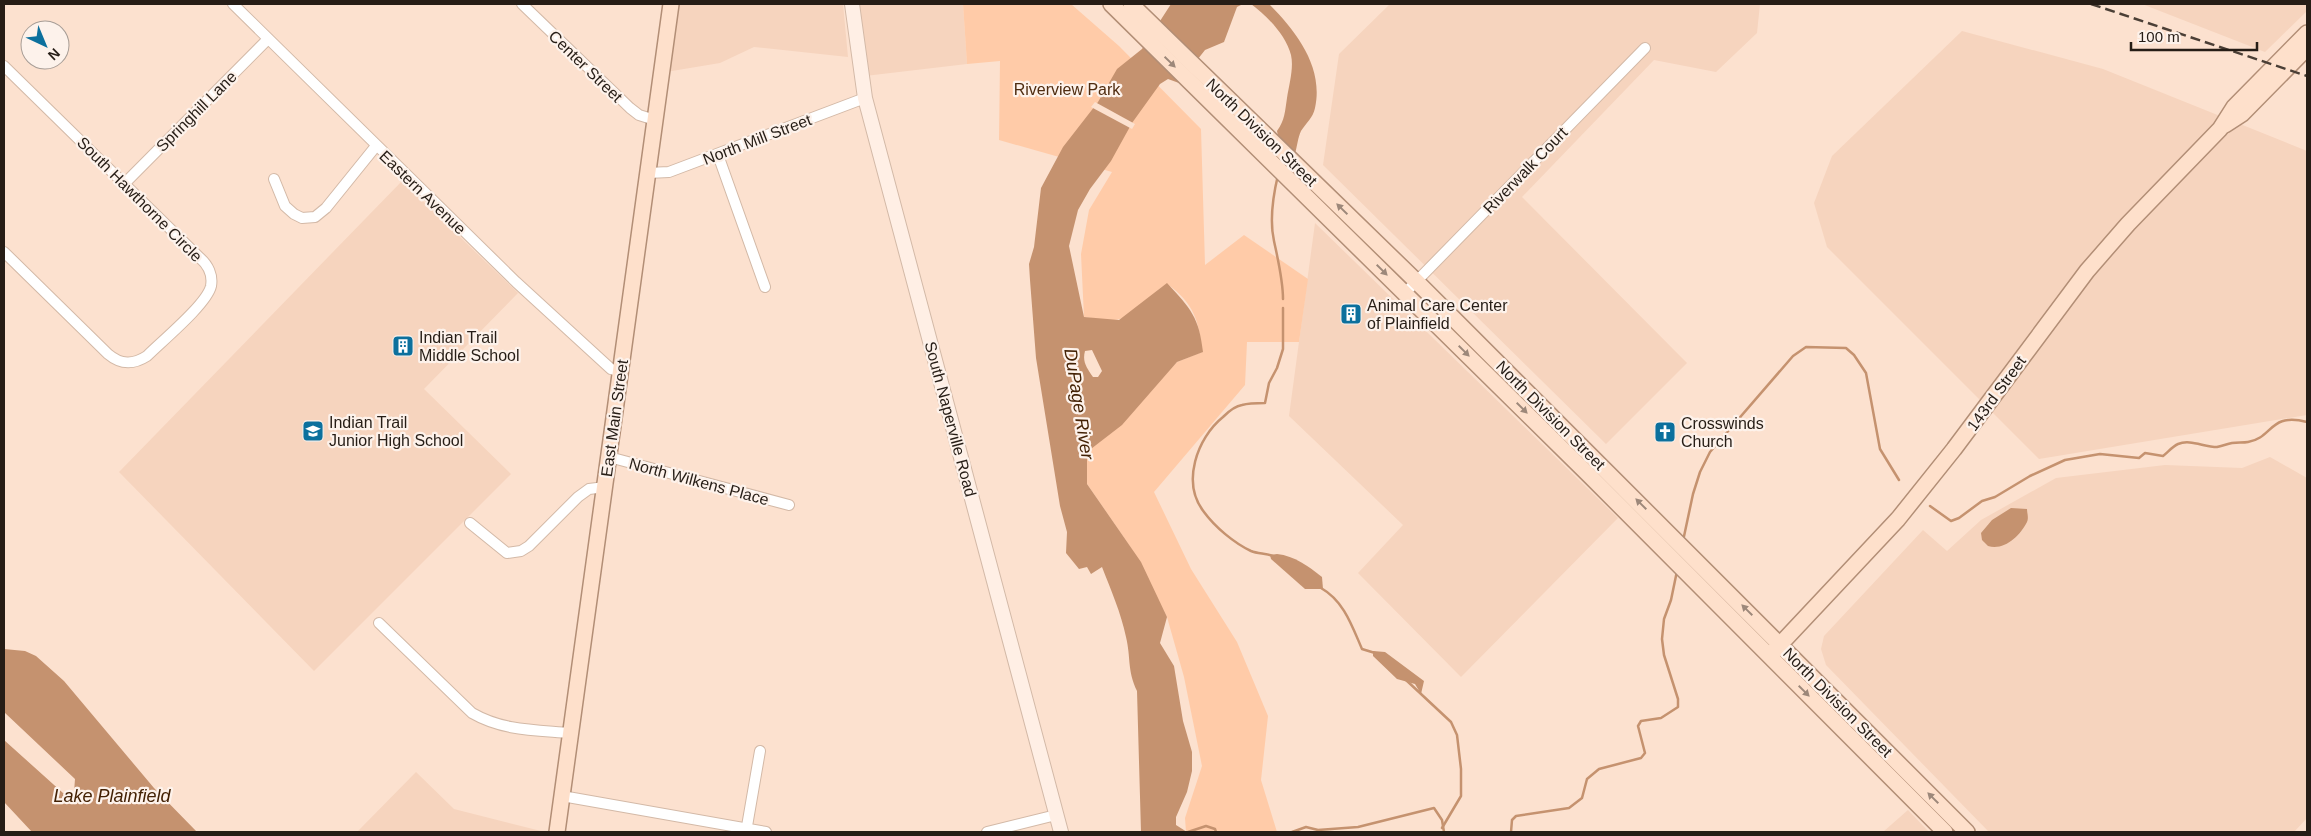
<svg xmlns="http://www.w3.org/2000/svg" width="2311" height="836" font-family="Arial,sans-serif">
  <style>
    .built { fill: #f6d4be }
    .green { fill: #ffcba8 }
    .water { fill: #c5926f; fill-rule: evenodd }
    .pier { fill: #fce1cf }
    .lines { fill: none; stroke-linecap: round; stroke-linejoin: round }
    .stream { stroke: #c5926f; stroke-width: 2.5 }
    .minor-casing { stroke: #d3b9a7; stroke-width: 12 }
    .secondary-casing { stroke: #d3b9a7; stroke-width: 16 }
    .primary-casing { stroke: #b28e76; stroke-width: 18 }
    .minor { stroke: #fff; stroke-width: 10 }
    .secondary { stroke: #ffefe5; stroke-width: 14 }
    .primary { stroke: #fee0cb; stroke-width: 15 }
    .rail { stroke: #4b3f36; stroke-width: 2.5; stroke-dasharray: 10 5; stroke-linecap: butt }
    .oneway { fill: #9d887a }
    .labels { text-anchor: middle; stroke-width: 4.5; stroke-linejoin: round; paint-order: stroke }
    .street-label { font-size: 16px; fill: #261d16; stroke: #fdf2eb }
    .park-label { font-size: 16px; fill: #4f2c10; stroke: #fdf2eb }
    .poi-label { font-size: 16px; fill: #261d16; stroke: #fdf2eb; text-anchor: start }
    .water-label { font-size: 18px; font-style: italic; fill: #432104; stroke: #fdf2eb }
  </style>
  <rect width="100%" height="100%" fill="#fce1cf"/>
  <!-- built -->
  <g class="built">
    <path d="M677,4h166l5,53 -94,-10 -34,16 -54,9z"/>
    <path d="M855,4h108l4,60 -102,12z"/>
    <path d="M1390,4h370l-3,29 -41,39 -62,-12 -132,137 165,166 -81,81 -283,-279 16,-111z"/>
    <path d="M2142,4h165v7l-42,41z"/>
    <path d="M1962,31l141,38 204,82v264l-268,44 -212,-212 -13,-44 18,-47z"/>
    <path d="M402,181l116,112 -94,96 87,85 -197,197 -195,-199z"/>
    <path d="M1315,223l303,295 -157,159 -103,-104 45,-48 -114,-109z"/>
    <path d="M2270,457l37,21v340l-13,14h-305l-163,-167 -5,-16 3,-13 99,-106 24,21 34,-31 75,-42 109,-13 77,3z"/>
    <path d="M416,772l38,37 91,23h-188z"/>
    <path d="M1908,810l21,22h-46z"/>
  </g>
  <!-- green -->
  <path class="green" d="M963,4h108l48,42 82,83 4,136 39,-30 64,44 -9,63h-52l-2,43 -91,107 37,77 46,73 31,74 -7,64 16,52h-91l-1,-14 17,-52 -18,-89 -17,-60 -36,-69 -44,-64v-32l57,-55 33,-35 25,-10c-3,-31 -8,-49 -35,-68 -16,9 -29,29 -47,35 -10,3 -26,-1 -36,-2l-3,-63 8,-44 23,-38 -113,-32 1,-79 -33,3z"/>
  <!-- water -->
  <g class="water">
    <path d="M1171,4h72l-6,3 -13,35 -19,8 -26,33 -11,-4 -8,5 -28,39 -21,38 -21,28 -12,21 -9,36 15,71 35,3 48,-37c24,26 32,34 36,69l-26,10 -55,63 -35,27v32l54,78 26,55 -7,26 14,23 9,55 9,31v19l-5,21 -11,25v8l11,7h-46l-4,-141c-10,-21 -6,-33 -11,-54 -5,-24 -15,-47 -24,-70l-11,7 -4,-7 -8,2 -13,-16 1,-21 -7,-26 -24,-148 -6,-78 -1,-16 5,-17 7,-59 22,-41 35,-45 19,-33 25,-20zM1092,350l10,21 -4,6h-5c-6,-9 -11,-15 -8,-26z"/>
    <path d="M1251,4h18c27,27 55,63 46,104 -2,10 -9,15 -14,23 -3,6 -4,16 -6,23l-17,-18 -1,-5c8,-11 8,-20 10,-33 2,-13 7,-30 4,-43 -5,-20 -25,-40 -40,-51z"/>
    <path d="M2011,508l16,1c0,4 2,9 0,13 -7,14 -23,29 -39,24l-6,-6 -1,-7 11,-13z"/>
    <path d="M1277,554c18,2 31,12 45,23l1,12h-18l-34,-30 -1,-4z"/>
    <path d="M4,649l21,2 11,5 28,25 90,107 43,44h-165l-28,-30v-62l59,53 11,-1 1,-13 -71,-67z"/>
    <path d="M1373,651l12,1 39,29 -3,13 -6,-10 -18,-5 -24,-23z"/>
  </g>
  <!-- pier -->
  <path class="pier" d="M1095,102l40,22 -3,5 -41,-22z"/>
  <g class="lines">
    <!-- stream -->
    <g class="stream">
      <path d="M1278,175c-5,21 -9,44 -4,66 4,19 9,39 9,58"/>
      <path d="M1930,506l21,15 8,-3 23,-17 13,-4 35,-21 35,-16 35,-6 39,4 6,-5 18,3c5,-4 10,-10 15,-12 12,-5 26,3 39,3 5,-1 10,-3 15,-4 5,-1 11,0 16,-1 25,-4 21,-30 59,-20"/>
      <path d="M1683,541l10,-47 7,-22 10,-20 83,-96 13,-9 40,1 8,7 12,18 14,76 19,31"/>
      <path d="M1273,556c-7,-3 -15,-2 -22,-5 -17,-8 -36,-24 -47,-39 -23,-29 -7,-74 19,-95 5,-5 12,-11 19,-12 7,-2 16,-2 23,-2l4,-20 8,-15 6,-19v-41"/>
      <path d="M1321,588c23,13 31,38 41,61l13,4"/>
      <path d="M1406,680l45,42 6,13 4,34v27l-19,32"/>
      <path d="M1188,832l18,-6 9,3 1,3"/>
      <path d="M1292,832l14,-5 12,3 40,-3 76,-19 8,12 2,12"/>
      <path d="M1511,832l1,-12 4,-4 53,-8 13,-10 5,-19 12,-10 42,-11 4,-5 -7,-27 3,-5 20,-3 17,-11v-8l-14,-44 -2,-16 2,-20 7,-19 6,-29"/>
    </g>
    <!-- minor casing -->
    <g class="minor-casing">
      <g id="minor">
        <path d="M233,4l283,278 95,87 9,2"/>
        <path d="M522,4l108,104 9,7 16,5"/>
        <path d="M4,66l196,192c8,7 13,17 11,28 -4,18 -49,55 -64,70 -14,9 -26,9 -39,-2l-104,-102"/>
        <path d="M718,155l47,132"/>
        <path d="M648,173l21,-1 196,-74"/>
        <path d="M274,179l11,27 9,8 8,4 13,-1 11,-9 50,-62"/>
        <path d="M125,183l143,-144"/>
        <path d="M1405,293l240,-245"/>
        <path d="M609,457l180,48"/>
        <path d="M470,523l37,30 14,-2 8,-5 49,-49 11,-8 16,-2"/>
        <path d="M379,623l93,90c31,18 64,17 98,20"/>
        <path d="M562,796l204,36"/>
        <path d="M746,832l14,-81"/>
        <path d="M987,832l69,-17"/>
      </g>
    </g>
    <!-- secondary casing -->
    <g class="secondary-casing">
      <path id="secondary" d="M852,4l13,94 196,734"/>
    </g>
    <!-- primary casing -->
    <g class="primary-casing">
      <g id="primary">
        <path d="M1111,4l479,472 355,356"/>
        <path d="M1131,4l285,277 551,551"/>
        <path d="M2225,125l17,-11 63,-64"/>
        <path d="M1774,651l124,-132 56,-70 133,-178 41,-47 92,-95 14,-22 73,-74"/>
        <path d="M557,832l114,-828"/>
      </g>
    </g>
    <!-- minor -->
    <use href="#minor" class="minor"/>
    <!-- secondary -->
    <use href="#secondary" class="secondary"/>
    <!-- primary -->
    <use href="#primary" class="primary"/>
    <!-- rail -->
    <path class="rail" d="M2091,4l216,72"/>
  </g>
  <!-- one-way arrows -->
  <defs><path id="oneway-solid" d="M-6-.8H1V-3.2L6.5 0L1 3.2V.8H-6Z" transform="scale(1.25)"/></defs>
  <g class="oneway">
    <use href="#oneway-solid" transform="translate(1170 62) rotate(44)"/>
    <use href="#oneway-solid" transform="translate(1342 209) rotate(-136)"/>
    <use href="#oneway-solid" transform="translate(1382 270) rotate(45)"/>
    <use href="#oneway-solid" transform="translate(1464 351) rotate(45)"/>
    <use href="#oneway-solid" transform="translate(1522 408) rotate(45)"/>
    <use href="#oneway-solid" transform="translate(1641 504) rotate(-135)"/>
    <use href="#oneway-solid" transform="translate(1747 610) rotate(-135)"/>
    <use href="#oneway-solid" transform="translate(1804 691) rotate(45)"/>
    <use href="#oneway-solid" transform="translate(1933 798) rotate(-135)"/>
  </g>
  <!-- icons -->
  <defs>
    <g id="building-square" transform="scale(1.125)"><rect x="-9" y="-9" width="18" height="18" rx="4" fill="#0c709d" stroke="#fdf2eb"/><path d="M-4-6H4V6H1V3H-1V6H-4ZM-2.5-4.3h1.7v1.8h-1.7ZM.8-4.3h1.7v1.8H.8ZM-2.5-1h1.7V.8h-1.7ZM.8-1h1.7V.8H.8Z" fill="#fff"/></g>
    <g id="school-square" transform="scale(1.125)"><rect x="-9" y="-9" width="18" height="18" rx="4" fill="#0c709d" stroke="#fdf2eb"/><path d="M0-5L7-2L0 1L-7-2ZM-4 1L0 2.5L4 1V4Q0 6-4 4Z" fill="#fff"/></g>
    <g id="church-square" transform="scale(1.125)"><rect x="-9" y="-9" width="18" height="18" rx="4" fill="#0c709d" stroke="#fdf2eb"/><path d="M-1.2-6h2.4v3.5h3.3v2.4h-3.3V6h-2.4V-.1h-3.3v-2.4h3.3Z" fill="#fff"/></g>
  </defs>
  <g fill-rule="evenodd">
    <use href="#building-square" x="1351" y="314"/>
    <use href="#building-square" x="403" y="346"/>
    <use href="#school-square" x="313" y="431"/>
    <use href="#church-square" x="1665" y="432"/>
  </g>
  <g class="labels">
    <!-- street labels -->
    <g class="street-label">
      <text transform="translate(586 66) rotate(44)" y="6">Center Street</text>
      <text transform="translate(196 111) rotate(-45)" y="6">Springhill Lane</text>
      <text transform="translate(1262 132) rotate(44)" y="6">North Division Street</text>
      <text transform="translate(757 139) rotate(-21)" y="6">North Mill Street</text>
      <text transform="translate(1525 170) rotate(-46)" y="6">Riverwalk Court</text>
      <text transform="translate(423 192) rotate(44)" y="6">Eastern Avenue</text>
      <text transform="translate(140 199) rotate(45)" y="6">South Hawthorne Circle</text>
      <text transform="translate(1996 393) rotate(-54)" y="6">143rd Street</text>
      <text transform="translate(1551 415) rotate(45)" y="6">North Division Street</text>
      <text transform="translate(614 418) rotate(-82)" y="6">East Main Street</text>
      <text transform="translate(951 419) rotate(75)" y="6">South Naperville Road</text>
      <text transform="translate(699 481) rotate(15)" y="6">North Wilkens Place</text>
      <text transform="translate(1838 702) rotate(45)" y="6">North Division Street</text>
    </g>
    <!-- park labels -->
    <g class="park-label">
      <text x="1067" y="95">Riverview Park</text>
    </g>
    <!-- poi labels -->
    <g class="poi-label">
      <text x="1367" y="311">Animal Care Center<tspan x="1367" dy="18">of Plainfield</tspan></text>
      <text x="419" y="343">Indian Trail<tspan x="419" dy="18">Middle School</tspan></text>
      <text x="329" y="428">Indian Trail<tspan x="329" dy="18">Junior High School</tspan></text>
      <text x="1681" y="429">Crosswinds<tspan x="1681" dy="18">Church</tspan></text>
    </g>
    <!-- water labels -->
    <g class="water-label">
      <text transform="translate(1079 404) rotate(81)" y="6">DuPage River</text>
      <text x="112" y="802">Lake Plainfield</text>
    </g>
  </g>
  <!-- border -->
  <rect width="2311" height="836" fill="none" stroke="#261d16" stroke-width="10"/>
  <!-- north arrow -->
  <g transform="translate(45 45) rotate(136)"><circle r="24" fill="#fdf2eb" stroke="#a79d96"/>
  <path d="M0-4L9 19L0 12L-9 19Z" fill="#0c709d"/>
  <text y="-8" font-size="14" font-weight="bold" text-anchor="middle" fill="#261d16">N</text>
  </g>
  <!-- scale -->
  <path d="M2131 42v8h126v-8" fill="none" stroke="#261d16" stroke-width="2.5"/>
  <text x="2138" y="42" font-size="15" fill="#261d16" stroke="#fdf2eb" stroke-width="4" paint-order="stroke">100 m</text>
</svg>
